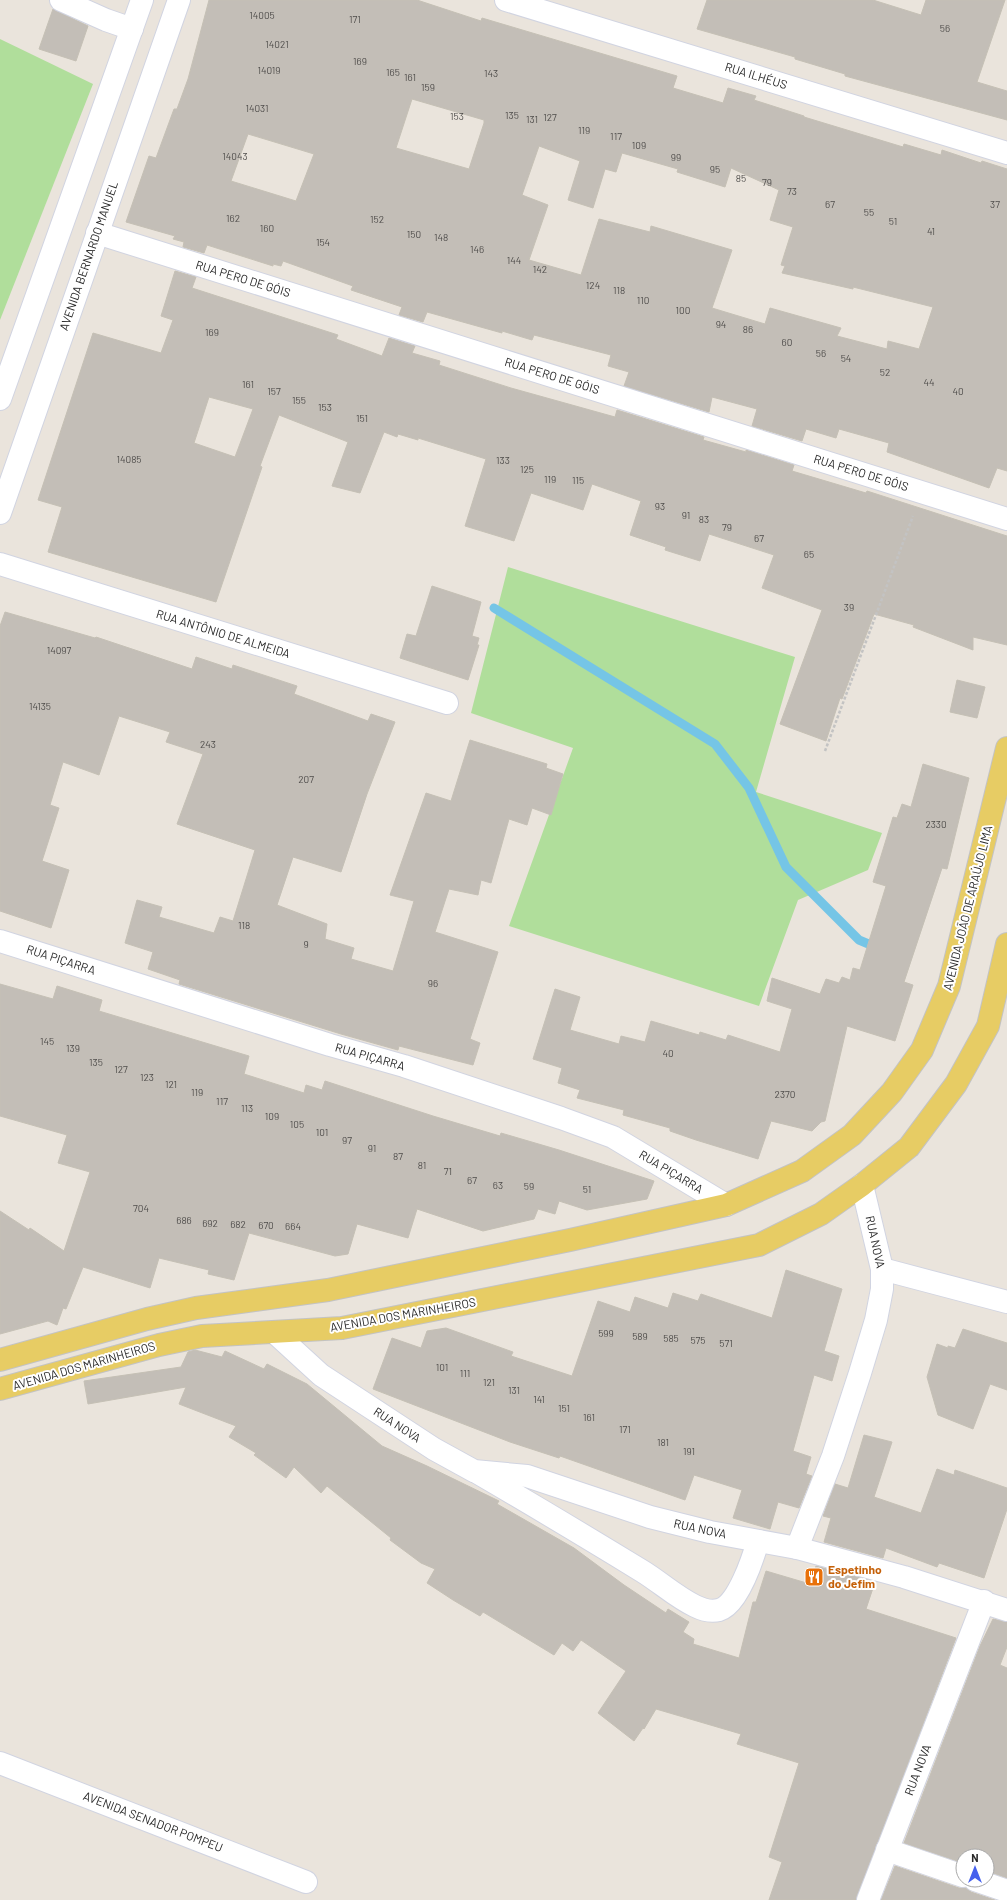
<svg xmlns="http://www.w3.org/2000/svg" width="1007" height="1900" font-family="Barlow,sans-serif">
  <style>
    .green { fill: #b0de9b }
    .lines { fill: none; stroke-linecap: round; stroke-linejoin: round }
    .stream { stroke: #75c5e6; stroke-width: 9 }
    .building { fill: #c3beb7; stroke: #c5c0b5; fill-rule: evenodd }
    .minor-casing { stroke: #d1d4e1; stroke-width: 24 }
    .major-casing { stroke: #c3c3c3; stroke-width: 24 }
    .path { stroke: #c3c3c3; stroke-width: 2.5; stroke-dasharray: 3 2; stroke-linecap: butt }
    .minor { stroke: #fff; stroke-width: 22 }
    .major { stroke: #e7cc64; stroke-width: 22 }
    .labels { text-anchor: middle; stroke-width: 4; stroke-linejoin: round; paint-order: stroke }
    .number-label { font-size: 10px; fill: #504e4c }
    .street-label { font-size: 12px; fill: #292929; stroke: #fff }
    .food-label { font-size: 12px; font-weight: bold; fill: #c56008; stroke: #fff; text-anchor: start }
  </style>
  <rect width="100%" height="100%" fill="#eae4dc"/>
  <!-- green -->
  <g class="green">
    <path d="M0,39l93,45 -93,236z"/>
    <path d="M508,567l287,90 -39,135 126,41 -14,37 -70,30 -39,106 -250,-80 64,-178 -102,-35z"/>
  </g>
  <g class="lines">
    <!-- stream -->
    <path class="stream" d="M494,608l221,136 34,44 37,79 73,73 19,8"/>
  </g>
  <!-- building -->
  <g class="building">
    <path d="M209,0h208l64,21 1,-3 195,58 -4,12 50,15 5,-15 28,8 -2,4 50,16v1l99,30 1,-3 37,11 1,-5 39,13 1,-2 25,8v302l-10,-3 -8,20 -102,-36 2,-9 -50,-14 -3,9 -30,-9 -4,12 -50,-15 5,-17 -45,-12 -3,15 -85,-26 5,-14 -21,-6 3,-11 -77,-20 -2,5 -30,-9v2l-75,-21 -4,10 -24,-7 3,-8 -51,-17 2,-4 -70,-25 -2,5 -8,-2v2l-66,-21 -3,8 -21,-6 1,-5 -11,-3 2,-3 -49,-14 23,-66 7,2 18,-49h3l11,-30zM412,99l72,21v3l-15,46 -73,-21zM248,134l66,20 -18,47 -65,-20zM539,146l41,15 -12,39 25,8 12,-39 11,3 6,-19 56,16 -1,3 48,15 6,-19 48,22 -9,30 23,7 -12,38 4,1 -3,7 71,16v-2l80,20 -14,42 -31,-8 -1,8 -50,-13 4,-8 -71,-20 -5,16 -53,-16 20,-58 -81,-24 -1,6 -51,-13 -18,56 -52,-15 19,-55 -26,-10z"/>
    <path d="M707,0h166l48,15 5,-15h79l-28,82 30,9v29l-162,-44v-2l-50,-15v-2l-98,-28z"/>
    <path d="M53,9l35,17 -12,35 -37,-12z"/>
    <path d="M175,271l21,6 -4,11 146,47 -2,4 46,17 7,-18 26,8 -3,7 28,8 -1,4 72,23 104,29 2,-7 87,27 -1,3 43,12v-2l48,15 -2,6 74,22 1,-2 140,45v109l-34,-8v13l-60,-23 1,-2 -40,-11 -32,85 -2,-1 -14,43 -46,-17 42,-114 -60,-22 12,-33 -65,-21 -9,27 -35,-11 1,-3 -36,-12 11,-34 -49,-17 -9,26 -52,-17 -17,48 -49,-15 21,-67 -68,-21v2l-20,-6 -1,3 -13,-5 -24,61 -28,-7 16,-44 -69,-27 -19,51 2,1 -46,135 -168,-50 14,-45 -24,-7 55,-167 68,20 12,-33 -12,-4zM209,397l44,12 -18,48 -41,-14z"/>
    <path d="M432,586l49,16 -9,34 7,2 -2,7h2l-11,35 -68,-22 7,-24 9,2z"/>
    <path d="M5,612l90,26 1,-1 96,32 4,-12 36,12 1,-4 64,21 -3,8 74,27 3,-7 24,8 -28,72 -26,78 -48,-15 -16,48 50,19 -2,15 29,9 -3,11 42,12 21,-70 -24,-6 36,-102 25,8 19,-61 77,24 -1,4 17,6 -12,41 -19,-7 -5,17 -18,-6 -18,64 -10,-3 -3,15 -29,-6 -14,43 63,20 -28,87 10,4 -7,22 -74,-19 -1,4 -57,-16 -162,-50 1,-4 -32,-11 5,-17 -28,-9 12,-43 25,7 -3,10 55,16 6,-16 13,4 22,-71 -78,-26 26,-70 -37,-12 4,-10 -51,-16 -20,59 -36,-13 -13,43 9,3 -17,53 27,9 -18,58 -51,-17v-285z"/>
    <path d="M957,680l28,7 -8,31 -27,-6z"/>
    <path d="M923,764l46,14 -22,91 -5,-1 -38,114 9,3 -18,56 -48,-15 -22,95 -4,1 -9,9 -41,-10 -13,38 -62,-19 -26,-9v-3l-47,-13 1,-5 -47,-12 3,-8 -22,-7 4,-15 -29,-9 22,-70 25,8 -10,33 49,14 2,-8 24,6 6,-21 48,14 1,-3 26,8 2,-5 52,17 12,-43 -25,-8 5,-23 48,16 6,-15 13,4 3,-6 8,3 3,-12 7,2 26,-84 -13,-4 20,-65 4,1 5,-14 9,3z"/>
    <path d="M0,984l53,15 4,-13 45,14 -3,11 150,45 -5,18 60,19 2,-8 16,5 3,-9 108,35 67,20 1,-3 58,17 95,31 -7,18 -60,11 -28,-9 -4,13 -17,-5 -4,10 -51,12 -66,-22 -9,29 -51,-14 -9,30 -13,2 -86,-23 -15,47 -26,-6 1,-4 -50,-12 -9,30 -67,-21 -17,42 -3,-1 -6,17 -9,-4 -48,13v-123l29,19 1,-2 34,23 26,-79 -32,-9 9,-28 -67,-19z"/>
    <path d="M786,1270l56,19 -18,62 15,5 -7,25 -18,-6 -21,76 18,6 -5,17 6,2 -13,32 -21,-6 -8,27 -37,-11 9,-28 -48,-15 -9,25 -125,-44 -1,2 -49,-16 -137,-53 19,-51 29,10 6,-17 19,-3 67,24 -2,4 61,20 26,-75 32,11 5,-15 33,11 5,-15 25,8 3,-7 71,24z"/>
    <path d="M963,1329l44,14v47l-17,-6 -17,45 -35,-14 -11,-38 10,-33 11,4v-2l7,2z"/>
    <path d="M195,1350l27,7 3,-6 39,18 3,-5 40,20 75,62 45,20 72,35 -2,3 77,44 50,37 42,28 2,-4 21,13 -6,10 11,7 -1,5 46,14 14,-56h3l10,-31 44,13 6,-18 59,16 -9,27 90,29 -100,262h-87l13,-38 -13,-5 30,-94 -62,-19 4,-10 -85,-25 -12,20 -1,-1 -9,13 -36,-28 28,-42 -45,-31 -8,11 -11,-8 -8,12 -71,-43 -3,4 -27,-16 -26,-17 8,-14 -14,-6 -31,-23 1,-2 -64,-52 -6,7 -27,-26 -8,11 -32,-23 2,-2 -27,-16 7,-11 -57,-22 7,-17 -98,17 -4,-23 97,-14 7,-15z"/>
    <path d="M864,1435l28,7 -18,55 47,16 16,-44 17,6 1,-5 52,18v21l-23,69 -45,-15 -2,4 -51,-19 -3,10 -59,-16 7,-24 -8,-2 12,-32 13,4z"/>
    <path d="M993,1619l14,3v25l-7,18 7,3v210l-20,-7v-15h-24v7l-59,-20 76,-197z"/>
    <path d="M895,1866l64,22h7l5,4 24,8h-114z"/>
  </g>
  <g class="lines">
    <!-- minor casing -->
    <g class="minor-casing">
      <g id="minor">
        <path d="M61,0l45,20 26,9"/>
        <path d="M506,0l501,153"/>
        <path d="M97,233l910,286"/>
        <path d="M0,399l142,-399"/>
        <path d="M0,513l179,-513"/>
        <path d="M0,564l447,139"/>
        <path d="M0,941l330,104 74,21 157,52 52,19 113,68"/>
        <path d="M882,1269l125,33"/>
        <path d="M274,1332l47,43 113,74 40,22 53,5 123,41 60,15 87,16 107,29 103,33"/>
        <path d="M478,1473c55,32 110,65 164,98 18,11 34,26 53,35 8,4 16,6 24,4 19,-5 34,-52 39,-69"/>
        <path d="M797,1548l36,-92 27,-83 16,-53 6,-31v-20l-20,-84"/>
        <path d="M0,1763l306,119"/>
        <path d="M887,1850l76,26"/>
        <path d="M975,1880l32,11"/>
        <path d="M868,1900l116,-299"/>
      </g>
    </g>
    <!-- major casing -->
    <g class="major-casing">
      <g id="major">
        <path d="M0,1360l147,-41 49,-11 132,-18 242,-50 156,-35 76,-34 50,-36 40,-43 30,-42 27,-64 58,-238"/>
        <path d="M0,1389l159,-44 43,-9 140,-8 417,-83 62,-31 41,-29 47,-38 47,-63 32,-58 19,-82"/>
      </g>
    </g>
    <!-- path -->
    <path class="path" d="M825,751l88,-235"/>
    <!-- minor -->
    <use href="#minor" class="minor"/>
    <!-- major -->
    <use href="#major" class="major"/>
  </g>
  <!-- icons -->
  <defs>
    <g id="restaurant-square" transform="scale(1)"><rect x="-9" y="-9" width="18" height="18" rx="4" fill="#e8710a" stroke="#fff"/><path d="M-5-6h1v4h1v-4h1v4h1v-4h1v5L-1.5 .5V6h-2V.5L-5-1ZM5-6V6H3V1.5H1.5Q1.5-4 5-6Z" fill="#fff"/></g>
  </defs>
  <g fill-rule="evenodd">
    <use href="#restaurant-square" x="814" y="1577"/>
  </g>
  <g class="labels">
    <!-- number labels -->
    <g class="number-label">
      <text x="262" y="19">14005</text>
      <text x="355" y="23">171</text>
      <text x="945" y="32">56</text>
      <text x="277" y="48">14021</text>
      <text x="360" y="65">169</text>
      <text x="269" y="74">14019</text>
      <text x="393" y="76">165</text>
      <text x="491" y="77">143</text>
      <text x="410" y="81">161</text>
      <text x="428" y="91">159</text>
      <text x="257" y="112">14031</text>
      <text x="512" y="119">135</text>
      <text x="457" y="120">153</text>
      <text x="550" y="121">127</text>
      <text x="532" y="123">131</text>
      <text x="584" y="134">119</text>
      <text x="616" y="140">117</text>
      <text x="639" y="149">109</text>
      <text x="235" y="160">14043</text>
      <text x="676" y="161">99</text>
      <text x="715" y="173">95</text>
      <text x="741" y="182">85</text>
      <text x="767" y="186">79</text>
      <text x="792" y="195">73</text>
      <text x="830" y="208">67</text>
      <text x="995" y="208">37</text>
      <text x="869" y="216">55</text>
      <text x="233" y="222">162</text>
      <text x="377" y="223">152</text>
      <text x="893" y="225">51</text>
      <text x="267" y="232">160</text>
      <text x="931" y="235">41</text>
      <text x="414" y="238">150</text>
      <text x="441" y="241">148</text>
      <text x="323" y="246">154</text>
      <text x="477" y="253">146</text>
      <text x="514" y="264">144</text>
      <text x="540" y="273">142</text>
      <text x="593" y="289">124</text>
      <text x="619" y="294">118</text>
      <text x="643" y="304">110</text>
      <text x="683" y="314">100</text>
      <text x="721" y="328">94</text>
      <text x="748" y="333">86</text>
      <text x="212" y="336">169</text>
      <text x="787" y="346">60</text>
      <text x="821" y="357">56</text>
      <text x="846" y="362">54</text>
      <text x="885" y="376">52</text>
      <text x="929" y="386">44</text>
      <text x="248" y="388">161</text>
      <text x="274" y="395">157</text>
      <text x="958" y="395">40</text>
      <text x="299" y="404">155</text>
      <text x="325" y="411">153</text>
      <text x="362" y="422">151</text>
      <text x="129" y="463">14085</text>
      <text x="503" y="464">133</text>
      <text x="527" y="473">125</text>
      <text x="550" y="483">119</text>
      <text x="578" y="484">115</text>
      <text x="660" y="510">93</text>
      <text x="686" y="519">91</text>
      <text x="704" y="523">83</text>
      <text x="727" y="531">79</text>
      <text x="759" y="542">67</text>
      <text x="809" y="558">65</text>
      <text x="849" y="611">39</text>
      <text x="59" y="654">14097</text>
      <text x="40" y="710">14135</text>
      <text x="208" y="748">243</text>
      <text x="306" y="783">207</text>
      <text x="936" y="828">2330</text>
      <text x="244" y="929">118</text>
      <text x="306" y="948">9</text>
      <text x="433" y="987">96</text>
      <text x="47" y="1045">145</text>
      <text x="73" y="1052">139</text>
      <text x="668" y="1057">40</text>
      <text x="96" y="1066">135</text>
      <text x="121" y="1073">127</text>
      <text x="147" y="1081">123</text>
      <text x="171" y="1088">121</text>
      <text x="197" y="1096">119</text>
      <text x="785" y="1098">2370</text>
      <text x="222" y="1105">117</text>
      <text x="247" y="1112">113</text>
      <text x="272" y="1120">109</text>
      <text x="297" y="1128">105</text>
      <text x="322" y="1136">101</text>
      <text x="347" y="1144">97</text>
      <text x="372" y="1152">91</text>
      <text x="398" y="1160">87</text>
      <text x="422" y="1169">81</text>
      <text x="448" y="1175">71</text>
      <text x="472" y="1184">67</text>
      <text x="498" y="1189">63</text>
      <text x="529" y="1190">59</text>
      <text x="587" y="1193">51</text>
      <text x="141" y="1212">704</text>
      <text x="184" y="1224">686</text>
      <text x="210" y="1227">692</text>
      <text x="238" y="1228">682</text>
      <text x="266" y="1229">670</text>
      <text x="293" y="1230">664</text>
      <text x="606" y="1337">599</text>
      <text x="640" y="1340">589</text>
      <text x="671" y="1342">585</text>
      <text x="698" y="1344">575</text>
      <text x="726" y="1347">571</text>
      <text x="442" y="1371">101</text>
      <text x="465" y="1377">111</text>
      <text x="489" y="1386">121</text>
      <text x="514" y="1394">131</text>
      <text x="539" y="1403">141</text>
      <text x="564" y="1412">151</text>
      <text x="589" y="1421">161</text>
      <text x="625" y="1433">171</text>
      <text x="663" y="1446">181</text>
      <text x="689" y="1455">191</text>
    </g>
    <!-- street labels -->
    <g class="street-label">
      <text transform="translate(756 76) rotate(17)" y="4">RUA ILHÉUS</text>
      <text transform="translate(89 256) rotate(-71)" y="4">AVENIDA BERNARDO MANUEL</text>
      <text transform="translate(243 279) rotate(17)" y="4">RUA PERO DE GÓIS</text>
      <text transform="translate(552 376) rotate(17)" y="4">RUA PERO DE GÓIS</text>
      <text transform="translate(861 473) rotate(17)" y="4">RUA PERO DE GÓIS</text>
      <text transform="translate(223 634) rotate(17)" y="4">RUA ANTÔNIO DE ALMEIDA</text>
      <text transform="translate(968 908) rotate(-76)" y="4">AVENIDA JOÃO DE ARAÚJO LIMA</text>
      <text transform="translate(61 960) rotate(18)" y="4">RUA PIÇARRA</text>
      <text transform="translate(370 1057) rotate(16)" y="4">RUA PIÇARRA</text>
      <text transform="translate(671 1172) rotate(31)" y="4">RUA PIÇARRA</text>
      <text transform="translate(875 1242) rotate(78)" y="4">RUA NOVA</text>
      <text transform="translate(403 1315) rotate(-10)" y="4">AVENIDA DOS MARINHEIROS</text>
      <text transform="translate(84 1366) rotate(-16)" y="4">AVENIDA DOS MARINHEIROS</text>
      <text transform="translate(397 1425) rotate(33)" y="4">RUA NOVA</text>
      <text transform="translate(700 1529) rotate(12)" y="4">RUA NOVA</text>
      <text transform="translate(918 1770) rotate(-69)" y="4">RUA NOVA</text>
      <text transform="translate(153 1822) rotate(21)" y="4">AVENIDA SENADOR POMPEU</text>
    </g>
    <!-- food labels -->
    <g class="food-label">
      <text x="828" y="1574">Espetinho<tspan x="828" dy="14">do Jefim</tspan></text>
    </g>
  </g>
  <!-- north arrow -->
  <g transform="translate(975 1868)"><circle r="19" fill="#ffffff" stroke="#a9a9a9"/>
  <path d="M0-3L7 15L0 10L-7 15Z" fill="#4560ed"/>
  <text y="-6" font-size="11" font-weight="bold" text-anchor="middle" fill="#292929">N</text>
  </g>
</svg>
